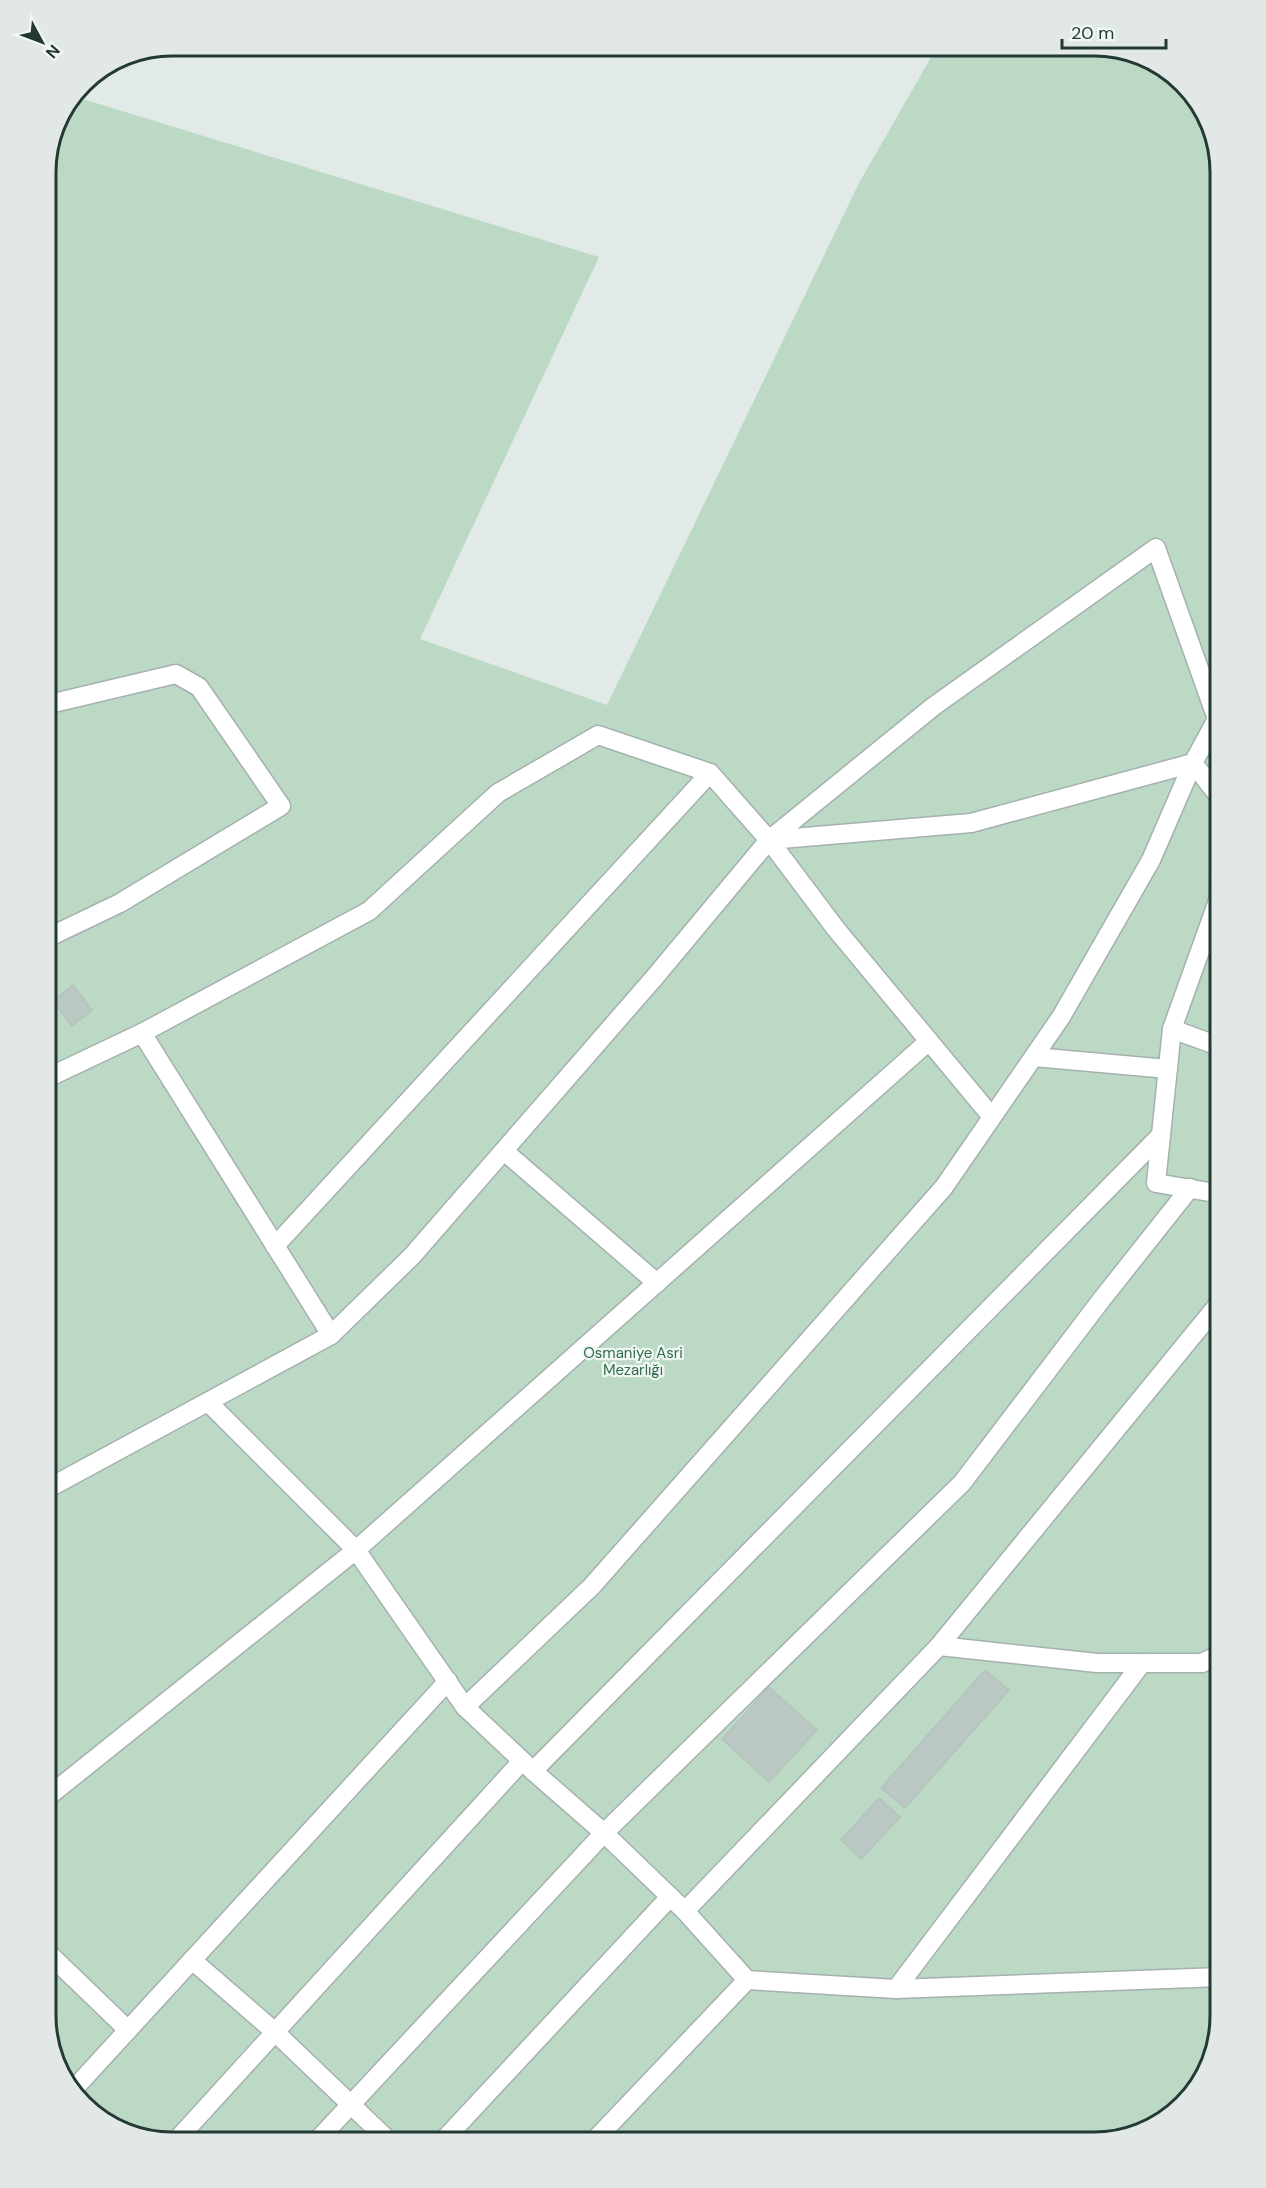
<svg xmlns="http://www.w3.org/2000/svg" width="1266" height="2188" font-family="'DM Sans',sans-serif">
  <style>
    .green { fill: #bcd9c5 }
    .building { fill: #bac7c3; stroke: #b4c3be; stroke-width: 1.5 }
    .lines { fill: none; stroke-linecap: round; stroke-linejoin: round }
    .minor-casing { stroke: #a4b1ae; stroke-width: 21 }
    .minor { stroke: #fff; stroke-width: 18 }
    .labels { text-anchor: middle; stroke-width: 4.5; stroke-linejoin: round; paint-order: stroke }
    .park-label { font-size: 15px; fill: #316c4b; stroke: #f1f7f4 }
    .rim { fill: none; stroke: #233934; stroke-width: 3 }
  </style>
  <rect width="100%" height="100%" fill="#e1eae7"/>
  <!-- green -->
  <path class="green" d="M938,45h166l61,21 43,50 13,55v1846l-21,70 -50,43 -55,13h-932l-62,-21 -43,-50 -13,-55v-1854l10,-41 18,-26 526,161 -179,382 187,66 252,-522z"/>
  <!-- building -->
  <g class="building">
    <path d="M73,985l19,25 -20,16 -19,-25z"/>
    <path d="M985,1670l24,20 -104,118 -24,-20z"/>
    <path d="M769,1687l48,43 -48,52 -47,-43z"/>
    <path d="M879,1798l21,19 -39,42 -20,-19z"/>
  </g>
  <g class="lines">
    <!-- minor casing -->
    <g class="minor-casing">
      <g id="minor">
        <path d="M769,840l165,-134 222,-158 61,171"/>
        <path d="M45,939l75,-36 161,-97 -82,-119 -23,-13 -131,31"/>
        <path d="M1172,1029l49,18"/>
        <path d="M1034,1057l134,12"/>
        <path d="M45,1079l97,-46"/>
        <path d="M504,1151l153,132"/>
        <path d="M275,1246l435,-473"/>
        <path d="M331,1335l-189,-302 227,-122 129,-118 100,-58 112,38 59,67 67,89 156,188"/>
        <path d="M208,1402l148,148 109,157 68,64 71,62 81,78 62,69 149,9 325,-12"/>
        <path d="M45,1490l286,-155 81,-79 242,-278 115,-138 202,-17 222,-60 28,36 -2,99 -47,131 -16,154 65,11"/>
        <path d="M939,1646l158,17h105l19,-9"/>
        <path d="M465,1707l127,-121 352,-399 117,-170 90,-157 42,-97 24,-44 4,-1"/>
        <path d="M533,1771l628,-636"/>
        <path d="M45,1799l311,-249 573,-509"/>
        <path d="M685,1911l254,-265 282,-345"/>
        <path d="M45,1950l83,80"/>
        <path d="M192,1960l83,72 116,111"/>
        <path d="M896,1989l246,-326"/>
        <path d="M73,2090l375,-409"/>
        <path d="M174,2143l348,-382"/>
        <path d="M315,2143l289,-310 358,-350 140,-184 88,-111"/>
        <path d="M441,2143l229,-246"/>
        <path d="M592,2143l155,-163"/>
      </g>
    </g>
    <!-- minor -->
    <use href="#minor" class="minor"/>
  </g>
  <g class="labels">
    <!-- park labels -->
    <g class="park-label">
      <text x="633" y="1358">Osmaniye Asri<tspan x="633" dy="17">Mezarlığı</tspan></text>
    </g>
  </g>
  <!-- crop -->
  <path d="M0 0H1266V2188H0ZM172 56H1094A116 116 0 0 1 1210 172V2016A116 116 0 0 1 1094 2132H172A116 116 0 0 1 56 2016V172A116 116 0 0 1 172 56Z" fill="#e1e8e5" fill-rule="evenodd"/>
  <path class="rim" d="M172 56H1094A116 116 0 0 1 1210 172V2016A116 116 0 0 1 1094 2132H172A116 116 0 0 1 56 2016V172A116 116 0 0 1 172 56Z"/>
  <!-- north arrow -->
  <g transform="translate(42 42) rotate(131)" stroke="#f1f7f4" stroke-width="4.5" paint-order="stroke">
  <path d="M0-4.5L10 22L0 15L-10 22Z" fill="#233934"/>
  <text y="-9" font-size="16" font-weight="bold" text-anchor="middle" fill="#233934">N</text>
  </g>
  <!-- scale -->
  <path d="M1062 39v9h104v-9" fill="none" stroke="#233934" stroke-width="3"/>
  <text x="1071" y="39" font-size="18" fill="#233934" stroke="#f1f7f4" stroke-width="4.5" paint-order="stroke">20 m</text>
</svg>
